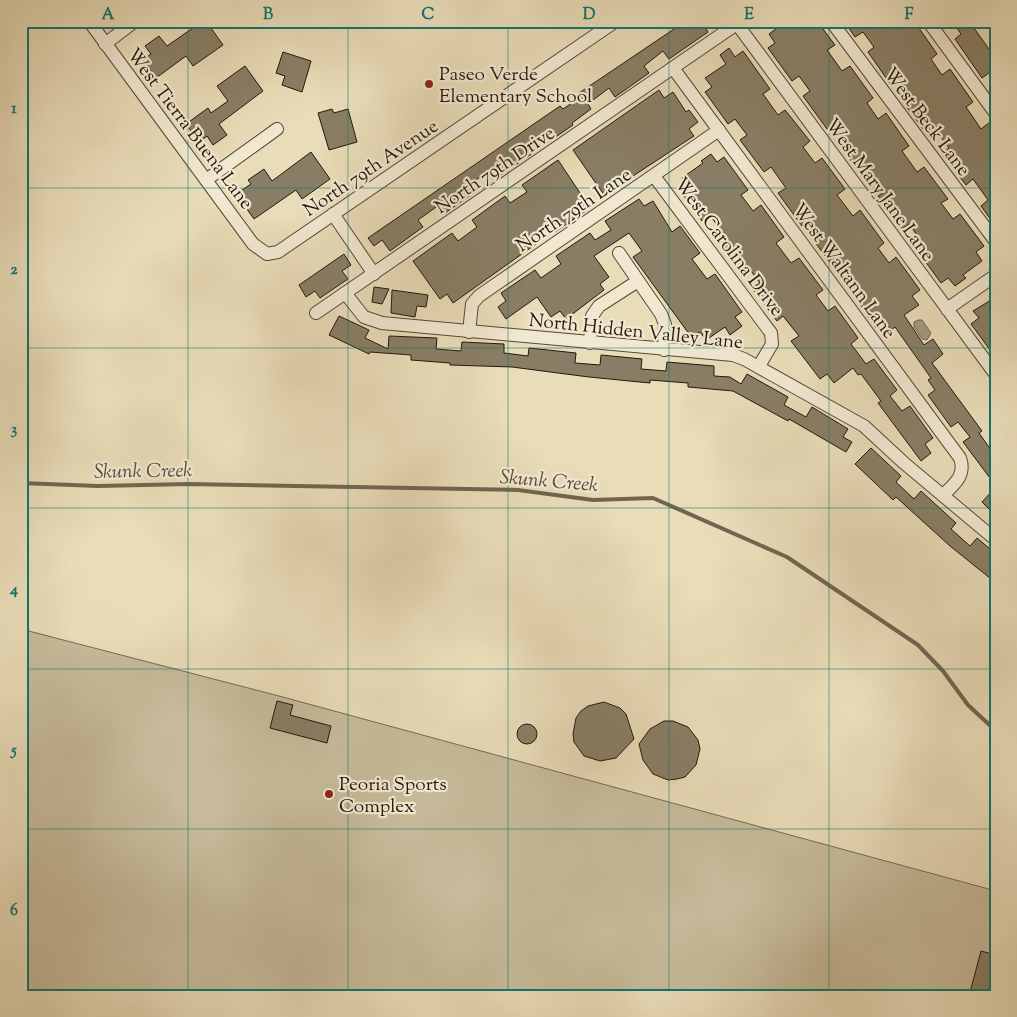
<svg xmlns="http://www.w3.org/2000/svg" width="1017" height="1017" font-family="'Sorts Mill Goudy',serif">
  <style>
    .green { fill: #c7bb9b; stroke: #746a54 }
    .water { fill: #a5997e; stroke: #716550 }
    .lines { fill: none; stroke-linecap: round; stroke-linejoin: round }
    .stream { stroke: #716550; stroke-width: 4 }
    .building { fill: #897e65; stroke: #22180c }
    .minor-casing { stroke: #544937; stroke-width: 14 }
    .minor { stroke: #f1e8d1; stroke-width: 12 }
    .grid { fill: none; stroke: #0f766e; stroke-width: 1; stroke-opacity: 0.55 }
    .poi-dot { fill: #8f2418; stroke: #f1e8d1; stroke-width: 2 }
    .labels { text-anchor: middle; stroke-width: 4.5; stroke-linejoin: round; paint-order: stroke }
    .poi-label { font-size: 19px; fill: #22180c; stroke: #f1e8d1; text-anchor: start }
    .street-label { font-size: 19px; fill: #22180c; stroke: #f1e8d1 }
    .water-label { font-size: 20px; font-style: italic; fill: #564c3a; stroke: #f1e8d1 }
    .neatline { fill: none; stroke: #0f766e; stroke-width: 2 }
    .grid-label { font-size: 16px; text-anchor: middle; font-weight: bold; fill: #0f766e }
  </style>
  <rect width="100%" height="100%" fill="#e9dcb8"/>
  <filter id="stains"><feTurbulence type="fractalNoise" baseFrequency=".004" numOctaves="4"/><feColorMatrix values="0 0 0 0 .2 0 0 0 0 .09 0 0 0 0 .02 0 0 0 .5 -.17"/></filter>
  <radialGradient id="worn" r=".72"><stop offset=".6" stop-color="#630" stop-opacity="0"/><stop offset="1" stop-color="#630" stop-opacity=".3"/></radialGradient>
  <!-- green -->
  <path class="green" d="M21,629l258,67 717,195v105h-975z"/>
  <!-- water -->
  <path class="water" d="M918,320h4l9,13 -4,7 -5,-1 -8,-12v-5z"/>
  <g class="lines">
    <!-- stream -->
    <path class="stream" d="M21,483l77,3 90,-2 330,6 75,10 60,-2 134,59 131,88 25,26 25,34 28,26"/>
  </g>
  <!-- building -->
  <g class="building">
    <path d="M203,21h3l17,24 -30,21 -7,-10 -30,22 -13,-18 8,-6 -6,-8 14,-10 8,10z"/>
    <path d="M686,21h15l7,11 -39,27 -6,-8 -19,15 5,7 -34,24 -6,-9 -21,16 3,5 -19,14 1,2 -19,13 -5,-7 -21,14 5,8 -34,23 -6,-8 -20,14 5,8 -33,23 -6,-8 -21,15 5,7 -33,24 -8,-11 -8,6 -6,-8 192,-132 3,3 18,-12 -2,-4z"/>
    <path d="M787,21h30l18,24 -8,5 15,21 8,-5 23,32 -6,5 11,16 8,-6 23,33 -7,5 15,21 7,-5 24,32 -7,4 12,16 7,-5 24,32 -8,6 6,9 -19,14 3,3 -11,8 -7,-8 -7,5 -24,-33 7,-5 -15,-21 -7,5 -24,-33 6,-4 -11,-16 -7,6 -23,-33 6,-5 -14,-20 -8,5 -24,-33 7,-5 -11,-15 -7,5 -24,-33 7,-5 -6,-9z"/>
    <path d="M844,21h70l23,33 -6,5 11,16 8,-6 23,33 -7,5 15,22 8,-6 7,10v94l-15,-21 7,-6 -15,-21 -7,6 -24,-32 7,-5 -12,-16 -7,6 -24,-32 8,-6 -16,-21 -7,6 -23,-33 6,-5 -11,-15 -8,5z"/>
    <path d="M952,21h17l27,38v9l-14,10 -27,-39 6,-5z"/>
    <path d="M729,48l6,9 8,-6 27,38 -7,5 15,21 7,-5 25,31 -7,6 12,16 7,-5 23,31 -8,6 16,21 7,-6 24,33 -6,5 11,15 7,-6 24,33 -8,6 7,9 -15,10 20,30 9,-6 10,15 -11,9 50,68 -3,2 17,24v29l-33,-44 7,-5 -12,-15 -7,5 -23,-32 7,-5 -7,-10 3,-2 -36,-51 -4,3 -6,-8 -9,6 -23,-34 7,-5 -15,-21 -7,5 -24,-32 7,-5 -11,-15 -8,5 -24,-33 8,-5 -15,-21 -7,5 -24,-32 7,-5 -12,-16 -7,5 -23,-32 7,-5 -7,-9 21,-14 -6,-9z"/>
    <path d="M283,52l28,9 -9,31 -20,-7 3,-9 -9,-3z"/>
    <path d="M245,66l18,25 -44,33 8,11 -14,10 -6,-9 -8,6 -13,-18 22,-16 3,5 17,-12 -11,-15z"/>
    <path d="M659,90l5,8 9,-6 13,20 3,-2 9,12 -9,7 5,7 -90,59 -31,-45z"/>
    <path d="M332,109l2,4 14,-4 9,33 -28,8 -11,-37z"/>
    <path d="M311,152l19,27 -28,20 -6,-9 -42,29 -18,-25 15,-10 -3,-4 16,-11 8,12z"/>
    <path d="M711,154l6,8 7,-5 24,33 -7,5 12,16 8,-6 23,32 -8,6 15,20 8,-5 24,32 -7,5 12,16 7,-5 23,32 -7,6 15,20 8,-5 23,31 -7,6 12,15 8,-5 23,32 -8,6 6,9 -10,8 -43,-58 3,-2 -20,-27 -3,1 -5,-7 -19,15 -7,-9 -7,5 -29,-38 8,-5 -16,-20 -6,5 -25,-33 8,-5 -12,-16 -7,6 -24,-32 7,-6 -14,-20 -8,6 -21,-29 7,-4 -6,-10 21,-15 -2,-2z"/>
    <path d="M558,160l32,48 -35,24 -5,-7 -19,13 5,6 -83,59 -6,-9 -7,5 -27,-38 39,-28 6,8 19,-14 -5,-7 33,-24 5,7 17,-11 -5,-7z"/>
    <path d="M639,199l5,7 9,-5 19,31 8,-6 20,27 -8,6 15,20 8,-5 27,38 -7,5 7,9 -12,9 -5,-8 -19,13 -6,-8 -8,6 -59,-81 9,-6 -13,-18 -35,23 15,21 -9,7 4,6 -38,29 -6,-8 -9,6 -14,-20 -31,22 -8,-12 8,-6 -5,-8 34,-23 6,8 20,-14 -5,-8 34,-23 5,7 16,-10 -6,-9z"/>
    <path d="M344,254l7,11 -9,6 6,8 -28,19 -5,-7 -9,6 -7,-12z"/>
    <path d="M374,287l15,2 -7,15 -10,-2z"/>
    <path d="M392,290l36,5 -2,12 -9,-1 -2,11 -24,-4z"/>
    <path d="M996,297v61l-25,-34 8,-6 -6,-7z"/>
    <path d="M339,316l30,14 -4,8 23,11 1,-13 48,2 -1,11 25,2 1,-9 42,2v9l24,3 1,-8 47,5 -1,10 25,2 1,-10 41,4 -1,10 25,2 1,-9 47,4v10l16,1 11,7 6,-10 41,23 -4,8 22,12 6,-10 36,22 -5,8 9,5 -6,10 -57,-33 -1,2 -55,-30 -45,-4v-4l-38,-3v3l-61,-6 -77,-10 -62,-2v-2l-39,-3v-5l-41,-3 -1,2 -40,-19z"/>
    <path d="M871,448l30,28 -5,6 18,17 7,-8 35,32 -5,6 19,17 7,-8 19,16v29l-46,-37 -54,-49 -3,3 -38,-36z"/>
    <path d="M996,487v29l-14,-14z"/>
    <path d="M277,701l16,4 -3,10 41,11 -4,17 -57,-15z"/>
    <path d="M604,702l16,6 6,6 8,25 -18,19 -16,3 -16,-5 -10,-14 -1,-8 3,-16 5,-7 7,-5z"/>
    <path d="M664,721h9l15,6 10,13 2,9 -4,16 -11,12 -8,2 -9,1 -15,-6 -10,-14 -4,-16 11,-15z"/>
    <circle cx="527" cy="734" r="10"/>
    <path d="M981,951l15,4v41h-27z"/>
  </g>
  <g class="lines">
    <!-- minor casing -->
    <g class="minor-casing">
      <g id="minor">
        <path d="M89,21l164,223 14,10 11,-2 338,-231"/>
        <path d="M831,21l165,221"/>
        <path d="M928,21l68,93"/>
        <path d="M737,24l259,351"/>
        <path d="M105,44l30,-23"/>
        <path d="M673,68l287,390c6,17 -5,26 -17,37"/>
        <path d="M654,176l117,157 1,11 -13,22"/>
        <path d="M206,180l71,-51"/>
        <path d="M333,214l41,60"/>
        <path d="M619,253l42,61 4,10 -1,26"/>
        <path d="M345,293l19,24 18,6 351,32 11,4 120,67 40,37 92,77"/>
        <path d="M947,309l49,-34"/>
        <path d="M316,313l425,-292"/>
        <path d="M469,332l3,-28 7,-8 240,-166"/>
        <path d="M590,343l2,-27 7,-10 39,-25"/>
      </g>
    </g>
    <!-- minor -->
    <use href="#minor" class="minor"/>
  </g>
  <!-- grid -->
  <path class="grid" d="M188,21v975M348,21v975M508,21v975M669,21v975M829,21v975M21,188h975M21,348h975M21,508h975M21,669h975M21,829h975"/>
  <!-- markers -->
  <g class="poi-dot">
    <circle cx="429" cy="84" r="5"/>
    <circle cx="329" cy="794" r="5"/>
  </g>
  <g class="labels">
    <!-- poi labels -->
    <g class="poi-label">
      <text x="439" y="80">Paseo Verde<tspan x="439" dy="22">Elementary School</tspan></text>
      <text x="339" y="790">Peoria Sports<tspan x="339" dy="22">Complex</tspan></text>
    </g>
    <!-- street labels -->
    <g class="street-label">
      <text transform="translate(928 121) rotate(53)" y="7">West Beck Lane</text>
      <text transform="translate(191 128) rotate(53)" y="7">West Tierra Buena Lane</text>
      <text transform="translate(370 167) rotate(-34)" y="7">North 79th Avenue</text>
      <text transform="translate(494 169) rotate(-34)" y="7">North 79th Drive</text>
      <text transform="translate(881 189) rotate(54)" y="7">West Mary Jane Lane</text>
      <text transform="translate(573 209) rotate(-34)" y="7">North 79th Lane</text>
      <text transform="translate(730 246) rotate(53)" y="7">West Carolina Drive</text>
      <text transform="translate(845 270) rotate(54)" y="7">West Waltann Lane</text>
      <text transform="translate(636 330) rotate(6)" y="7">North Hidden Valley Lane</text>
    </g>
    <!-- water labels -->
    <g class="water-label">
      <text transform="translate(143 470) rotate(-1)" y="7">Skunk Creek</text>
      <text transform="translate(549 480) rotate(5)" y="7">Skunk Creek</text>
    </g>
  </g>
  <!-- margin -->
  <rect width="1017" height="1017" fill="none" stroke="#e9dcb8" stroke-width="55"/>
  <rect x="28" y="28" width="962" height="962" class="neatline"/>
  <g class="grid-label">
    <text x="108" y="19">A</text>
    <text x="268" y="19">B</text>
    <text x="428" y="19">C</text>
    <text x="589" y="19">D</text>
    <text x="749" y="19">E</text>
    <text x="909" y="19">F</text>
    <text x="14" y="113">1</text>
    <text x="14" y="274">2</text>
    <text x="14" y="434">3</text>
    <text x="14" y="594">4</text>
    <text x="14" y="755">5</text>
    <text x="14" y="915">6</text>
  </g>
  <rect width="100%" height="100%" filter="url(#stains)"/>
  <rect width="100%" height="100%" fill="url(#worn)"/>
</svg>
